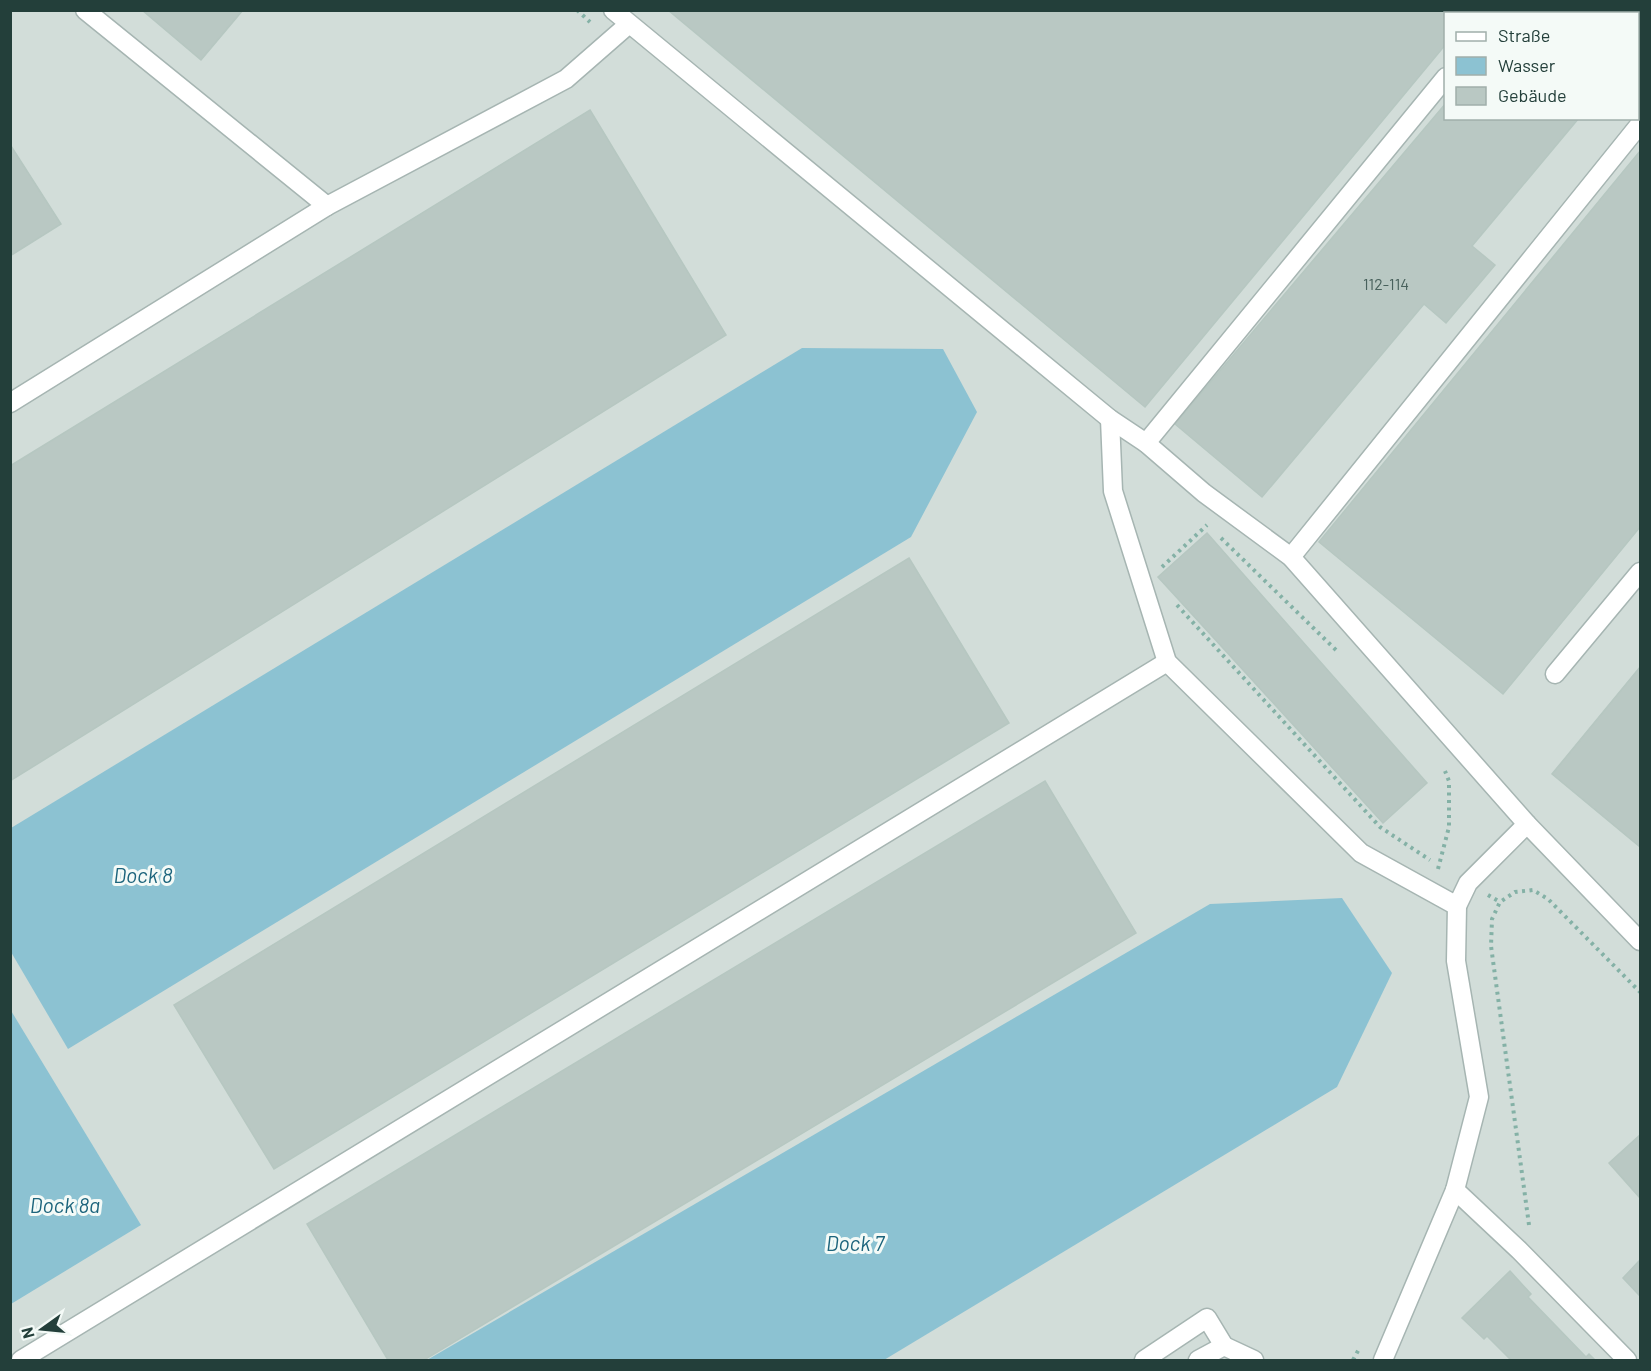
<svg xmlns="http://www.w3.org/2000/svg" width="1651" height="1371" font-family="Barlow,sans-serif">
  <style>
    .built { fill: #d2ddd9; fill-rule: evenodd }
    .water { fill: #8cc2d2 }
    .building { fill: #b9c8c3; stroke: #b6c7c1; stroke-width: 1.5 }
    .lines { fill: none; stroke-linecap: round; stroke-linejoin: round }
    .minor-casing { stroke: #a6b5b2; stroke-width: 21 }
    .path { stroke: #84b1a6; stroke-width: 4; stroke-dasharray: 3 4.5; stroke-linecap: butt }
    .minor { stroke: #fff; stroke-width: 18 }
    .labels { text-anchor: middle; stroke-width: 6; stroke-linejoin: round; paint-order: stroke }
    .number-label { font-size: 16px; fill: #48615c }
    .water-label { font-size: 21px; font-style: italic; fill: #1c647c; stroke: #f4faf7 }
  </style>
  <rect width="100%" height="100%" fill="#e4edea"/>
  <!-- built -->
  <path class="built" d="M10,11h1630v1349h-1629zM1446,14h192v104h-192z"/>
  <!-- water -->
  <g class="water">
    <path d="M802,348l141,1 34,63 -66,125 -843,512 -57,-97v-124z"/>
    <path d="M1342,898l50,75 -55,114 -453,273h-457l783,-456z"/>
    <path d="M10,1009l131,216 -130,79h-1z"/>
  </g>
  <!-- building -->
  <g class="building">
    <path d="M142,10h101l-42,50z"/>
    <path d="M668,10h805l-2,4h-25v30l-301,363z"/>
    <path d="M1446,103v15h133l-107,128 23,19 -49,58 -22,-19 -162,193 -87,-73z"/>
    <path d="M590,110l136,225 -716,446v-315z"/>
    <path d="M11,146l50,78 -51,32v-109z"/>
    <path d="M1640,151v376l-137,167 -184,-152z"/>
    <path d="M1207,533l220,250 -44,40 -225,-246z"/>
    <path d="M909,558l100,165 -735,446 -100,-164z"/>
    <path d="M1640,667v180l-88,-73z"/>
    <path d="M1045,781l91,152 -712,427h-36l-81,-136z"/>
    <path d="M1640,1135v63l-31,-35z"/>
    <path d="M1640,1260v36l-17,-18z"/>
    <path d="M1510,1271l21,23 -3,3 58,60 3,-3 6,6h-84l-24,-24 -3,3 -22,-21z"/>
  </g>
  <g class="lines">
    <!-- minor casing -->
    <g class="minor-casing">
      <g id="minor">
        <path d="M85,10l242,196 239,-127 63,-55"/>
        <path d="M613,10l497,409 36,24 58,50 87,64 236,267 113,117"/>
        <path d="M1571,10l3,4"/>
        <path d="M1497,14l3,-4"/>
        <path d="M1638,63l2,3"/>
        <path d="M10,403l317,-197"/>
        <path d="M1110,419l3,72 54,171 194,191 96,53"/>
        <path d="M1146,443l300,-366"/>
        <path d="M1291,557l349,-433"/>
        <path d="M1555,674l85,-102"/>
        <path d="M1455,1190l64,60 108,110"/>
        <path d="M21,1360l1146,-698"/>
        <path d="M1144,1360l63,-42 17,28"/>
        <path d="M1198,1360l26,-14 30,14"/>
        <path d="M1383,1360l72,-170 24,-93 -23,-136 1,-55 11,-23 59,-59"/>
      </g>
    </g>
    <!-- path -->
    <g class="path">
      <path d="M577,10l13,12"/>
      <path d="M1221,538l117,114"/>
      <path d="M1162,567l45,-42"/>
      <path d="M1177,605l203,222 50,33"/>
      <path d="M1438,869l11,-42v-46l-4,-10"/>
      <path d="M1488,895l12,7"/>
      <path d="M1529,1225l-38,-279 1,-27 8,-17 15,-10 18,-2 15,9 92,93"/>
      <path d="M1353,1360l6,-11"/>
    </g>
    <!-- minor -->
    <use href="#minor" class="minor"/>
  </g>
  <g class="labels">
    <!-- number labels -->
    <g class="number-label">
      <text x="1386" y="290">112-114</text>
    </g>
    <!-- water labels -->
    <g class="water-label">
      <text x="143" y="883">Dock 8</text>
      <text x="65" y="1213">Dock 8a</text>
      <text x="855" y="1251">Dock 7</text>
    </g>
  </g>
  <!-- border -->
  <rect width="1651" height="1371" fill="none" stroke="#233f3a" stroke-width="24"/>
  <!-- legend -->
  <rect x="1444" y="12" width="195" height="108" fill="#f4faf7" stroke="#a0afab" stroke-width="1.5"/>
  <rect x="1456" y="32" width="30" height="9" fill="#ffffff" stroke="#a0afab" stroke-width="1.5"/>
  <text x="1498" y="42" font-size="18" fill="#233f3a">Straße</text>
  <rect x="1456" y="57" width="30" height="18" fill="#8cc2d2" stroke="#a0afab" stroke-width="1.5"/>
  <text x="1498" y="72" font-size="18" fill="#233f3a">Wasser</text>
  <rect x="1456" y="87" width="30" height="18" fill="#b9c8c3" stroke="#a0afab" stroke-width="1.5"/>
  <text x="1498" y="102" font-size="18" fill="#233f3a">Gebäude</text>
  <!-- north arrow -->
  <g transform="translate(42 1329) rotate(255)" stroke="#f4faf7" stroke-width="4.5" paint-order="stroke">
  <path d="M0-4.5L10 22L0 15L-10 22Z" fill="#233f3a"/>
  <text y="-9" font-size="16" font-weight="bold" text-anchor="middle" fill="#233f3a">N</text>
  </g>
</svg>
